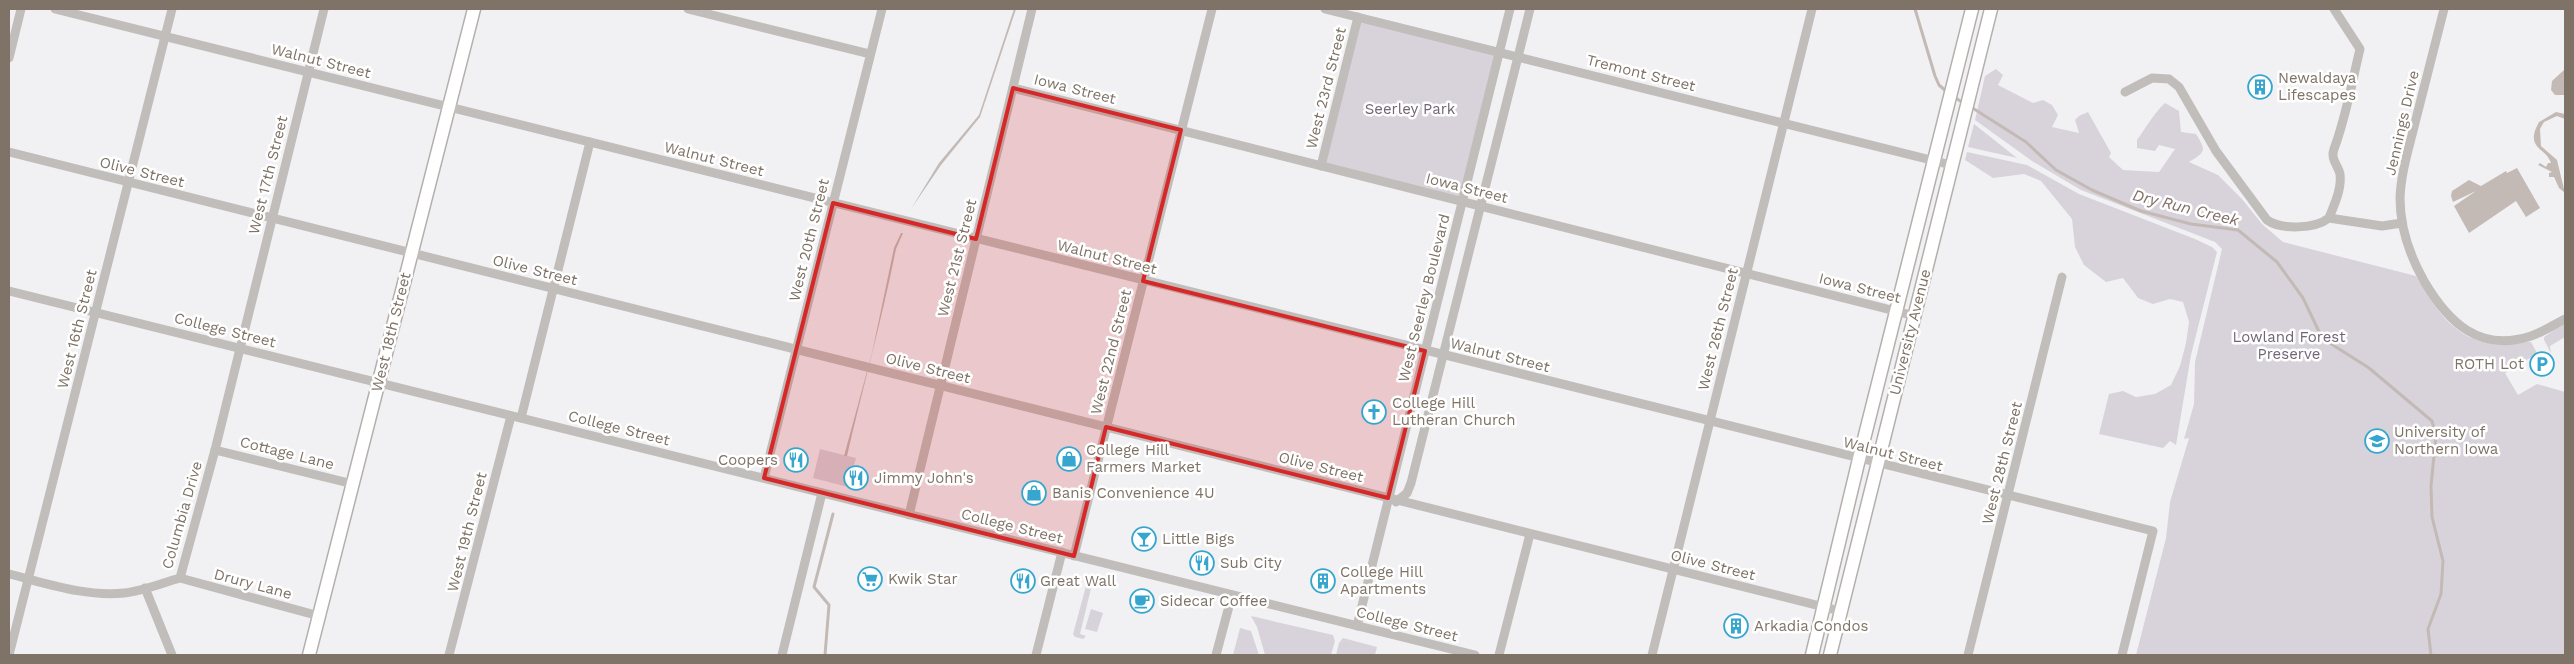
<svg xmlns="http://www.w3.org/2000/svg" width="2574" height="664" font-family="'Work Sans',sans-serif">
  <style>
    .green { fill: #d8d3db }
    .water { fill: #c3bab5 }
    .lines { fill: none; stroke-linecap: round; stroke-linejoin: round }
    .stream { stroke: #c3bab5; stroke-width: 3 }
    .major-casing { stroke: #b4afac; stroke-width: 15 }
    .minor { stroke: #c1bdba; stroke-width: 9 }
    .major { stroke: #fff; stroke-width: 12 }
    .marked { fill: #d62828; fill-opacity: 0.2; stroke: #d62828; stroke-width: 4; stroke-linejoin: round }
    .labels { text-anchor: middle; stroke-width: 5; stroke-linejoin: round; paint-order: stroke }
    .street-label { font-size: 15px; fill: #7f7267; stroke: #fff }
    .poi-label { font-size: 15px; fill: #7f7267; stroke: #fff; text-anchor: start }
    .park-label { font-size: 15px; fill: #736577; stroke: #fff }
    .water-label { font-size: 16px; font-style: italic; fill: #826f68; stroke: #fff }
  </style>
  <rect width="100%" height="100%" fill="#f1f1f4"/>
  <!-- green -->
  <g class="green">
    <path d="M1358,17l141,35 -37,149 -141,-35z"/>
    <path d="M1996,69l7,6 -5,10 35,18 10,-3 9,5 6,10 -6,12 27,6 -4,-13 4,-4 9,-4 23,41 -2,4 14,13 36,2 16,-23 -16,-4 -4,6 -18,-3v-8c8,-11 17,-27 28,-37l14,8 2,21 15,2c11,17 9,18 -7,28l29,13 24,24 20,25 21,18 133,34c18,29 34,60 72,67 14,2 29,-2 43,-1l10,18 -3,1 -3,-6 -30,18 13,22 19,-11 28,8v263h-429l30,-117 4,-36 19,-64 -5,1 10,-35 1,-42 27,-113 -7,-7 -134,-52 -49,-29 -57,-41 10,-44z"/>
    <path d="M1974,124l43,34 -49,-11z"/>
    <path d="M1967,152l60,13 52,29 116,45 17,8 5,5 -26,103 -15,90 -6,-4 -7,7 -64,-14 10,-40 14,-3 13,6 19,-3 16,-9 9,-19 6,-23 3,-21 -6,-20 -13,-3 -17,5 -15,-6 -15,-20 -17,4 -22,-17 -9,-18 -3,-28 -31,-38 -17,-7 -31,4 -28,-18z"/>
    <path d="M2565,323v14l-15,9 1,7 -7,-13v-3z"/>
    <path d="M820,449l36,9 -8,29 -35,-9z"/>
    <path d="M1089,575l5,1 -14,58 6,2 -3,3 -8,-2 -2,-3z"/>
    <path d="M1091,609l12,4 -6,19 -12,-3z"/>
    <path d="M1251,616l82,19 2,6 -4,14h-66l-8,-28z"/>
    <path d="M1240,628l11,3 8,24h-26z"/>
    <path d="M1343,638l34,9 -2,8h-39l3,-12z"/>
  </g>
  <!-- water -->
  <g class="water">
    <path d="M1014,9h2l-36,108 -39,48 -30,44 28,-46 40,-48z"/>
    <path d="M2565,69v26h-10l-4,-5 1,-9z"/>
    <path d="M2556,112l9,2v5l-8,-3 -13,6 -4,7 1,17 16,14 8,33 -6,-5 -5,-11h-5v-4l3,-1 -14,-7 2,-2 6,4 2,-4h3c-5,-16 -27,-14 -12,-41z"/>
    <path d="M2517,168l23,40 -14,9 -10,-16 -47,32 -15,-27 22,-15 -23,11 -2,-6 1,-5 17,-11 12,6 25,-15 1,2z"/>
    <path d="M901,233h2l-7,16c-14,70 -33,138 -49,207h-3l28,-103 22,-105z"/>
  </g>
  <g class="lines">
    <!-- stream -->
    <g class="stream">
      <path d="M1915,9l20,67 4,9 8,7"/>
      <path d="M1954,97l11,7"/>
      <path d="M1971,107l55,35 30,28 36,20 49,21 50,13 47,6 39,32 26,36 19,40 47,30 63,53 4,14 -5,51 1,31 11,44 -2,33 -13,35 3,26"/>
      <path d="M825,655l4,-50 -15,-18 19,-73"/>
    </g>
    <!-- major casing -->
    <g class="major-casing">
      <g id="major">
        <path d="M309,655l165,-646"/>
        <path d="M1812,655l47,-196 113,-450"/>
        <path d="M1830,655l161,-646"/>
      </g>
    </g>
    <!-- minor -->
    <g class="minor">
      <path d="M55,9l2098,522 -31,124"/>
      <path d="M688,9l182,45"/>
      <path d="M1325,9l626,156"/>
      <path d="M2444,9c-10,38 -19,76 -29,114 -6,25 -14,49 -15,75 0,28 10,58 24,83 24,41 55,72 107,55 12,-4 24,-12 34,-17"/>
      <path d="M9,58l12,-49"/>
      <path d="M1013,88l902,228"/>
      <path d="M2125,92l27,-14 17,1 10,8 37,64 51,69c14,10 48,9 62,-2l53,8 20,-3"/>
      <path d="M9,152l1831,459"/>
      <path d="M1321,166l37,-149"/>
      <path d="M2329,218c5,-13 13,-29 11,-44 -2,-9 -10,-15 -6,-25 12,-32 18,-67 26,-100l-26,-40"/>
      <path d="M9,291l1466,364"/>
      <path d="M521,418l69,-276"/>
      <path d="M215,450l138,34"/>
      <path d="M764,478l118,-469"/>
      <path d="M1396,502l11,-9 4,-10 119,-474"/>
      <path d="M909,515l123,-506"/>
      <path d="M1074,556l138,-547"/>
      <path d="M9,574c37,9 76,23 115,19 19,-2 38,-10 56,-15l35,-128 109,-441"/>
      <path d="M180,578l139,38"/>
      <path d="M145,588l27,67"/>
      <path d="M1357,626l153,-617"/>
      <path d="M9,655l163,-646"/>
      <path d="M449,655l62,-239"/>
      <path d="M782,655l40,-162"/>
      <path d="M1036,655l26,-103"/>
      <path d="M1216,655l16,-60"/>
      <path d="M1499,655l31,-121"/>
      <path d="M1652,655l160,-646"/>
      <path d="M1968,655l94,-378"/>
    </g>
    <!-- major -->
    <use href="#major" class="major"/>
  </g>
  <!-- marked area -->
  <path class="marked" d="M1013,88l168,42 -38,151 282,70 -37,147 -282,-71 -32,129 -310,-78 69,-275 143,36z"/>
  <!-- icons -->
  <defs>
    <g id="building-ring" transform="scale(1.25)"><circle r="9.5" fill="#fff" stroke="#37a6ce" stroke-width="1.5"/><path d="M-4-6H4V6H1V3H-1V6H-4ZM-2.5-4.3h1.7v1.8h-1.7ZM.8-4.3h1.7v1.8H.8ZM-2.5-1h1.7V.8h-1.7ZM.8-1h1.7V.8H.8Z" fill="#37a6ce"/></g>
    <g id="parking-ring" transform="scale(1.25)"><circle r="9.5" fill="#fff" stroke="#37a6ce" stroke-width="1.5"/><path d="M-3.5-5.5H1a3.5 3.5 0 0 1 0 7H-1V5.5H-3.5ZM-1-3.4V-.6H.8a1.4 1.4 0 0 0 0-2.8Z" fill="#37a6ce"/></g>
    <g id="church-ring" transform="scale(1.25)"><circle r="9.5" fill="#fff" stroke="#37a6ce" stroke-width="1.5"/><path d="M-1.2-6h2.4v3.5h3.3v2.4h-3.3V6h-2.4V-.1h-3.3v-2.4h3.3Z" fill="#37a6ce"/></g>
    <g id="university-ring" transform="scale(1.25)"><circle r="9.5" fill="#fff" stroke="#37a6ce" stroke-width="1.5"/><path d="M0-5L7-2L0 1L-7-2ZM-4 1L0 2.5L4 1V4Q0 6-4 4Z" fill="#37a6ce"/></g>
    <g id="shop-ring" transform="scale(1.25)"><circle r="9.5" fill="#fff" stroke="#37a6ce" stroke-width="1.5"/><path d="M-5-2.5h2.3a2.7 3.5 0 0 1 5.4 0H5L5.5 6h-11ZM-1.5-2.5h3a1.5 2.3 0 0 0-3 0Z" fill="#37a6ce"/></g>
    <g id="restaurant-ring" transform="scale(1.25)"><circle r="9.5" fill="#fff" stroke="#37a6ce" stroke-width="1.5"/><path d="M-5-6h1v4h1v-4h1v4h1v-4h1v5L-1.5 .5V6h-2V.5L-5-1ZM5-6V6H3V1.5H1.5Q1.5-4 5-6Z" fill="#37a6ce"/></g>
    <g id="bar-ring" transform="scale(1.25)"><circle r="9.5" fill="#fff" stroke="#37a6ce" stroke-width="1.5"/><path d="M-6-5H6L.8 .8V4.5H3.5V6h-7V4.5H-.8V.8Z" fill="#37a6ce"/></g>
    <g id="supermarket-ring" transform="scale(1.25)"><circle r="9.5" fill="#fff" stroke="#37a6ce" stroke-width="1.5"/><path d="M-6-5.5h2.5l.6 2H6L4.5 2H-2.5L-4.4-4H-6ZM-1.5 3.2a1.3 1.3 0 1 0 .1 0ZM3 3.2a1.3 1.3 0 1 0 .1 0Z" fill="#37a6ce"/></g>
    <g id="cafe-ring" transform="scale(1.25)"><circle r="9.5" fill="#fff" stroke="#37a6ce" stroke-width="1.5"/><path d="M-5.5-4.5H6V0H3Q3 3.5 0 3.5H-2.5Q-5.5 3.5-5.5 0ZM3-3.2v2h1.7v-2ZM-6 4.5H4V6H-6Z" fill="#37a6ce"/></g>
  </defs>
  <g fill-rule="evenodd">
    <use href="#building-ring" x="2260" y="87"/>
    <use href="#parking-ring" x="2542" y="364"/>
    <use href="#church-ring" x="1374" y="412"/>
    <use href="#university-ring" x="2377" y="441"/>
    <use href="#shop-ring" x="1069" y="459"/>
    <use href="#restaurant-ring" x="796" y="460"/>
    <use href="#restaurant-ring" x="856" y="478"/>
    <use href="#shop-ring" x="1034" y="493"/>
    <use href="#bar-ring" x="1144" y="539"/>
    <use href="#restaurant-ring" x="1202" y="563"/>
    <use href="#supermarket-ring" x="870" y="579"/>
    <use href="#restaurant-ring" x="1023" y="581"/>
    <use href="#building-ring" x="1323" y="581"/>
    <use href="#cafe-ring" x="1142" y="601"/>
    <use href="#building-ring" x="1736" y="626"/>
  </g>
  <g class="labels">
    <!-- street labels -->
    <g class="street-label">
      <text transform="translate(321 61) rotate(14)" y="5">Walnut Street</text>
      <text transform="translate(1641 73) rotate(14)" y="5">Tremont Street</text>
      <text transform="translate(1326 88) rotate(-76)" y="5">West 23rd Street</text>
      <text transform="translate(1075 89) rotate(14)" y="5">Iowa Street</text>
      <text transform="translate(2402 123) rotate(-77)" y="5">Jennings Drive</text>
      <text transform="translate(714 159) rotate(14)" y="5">Walnut Street</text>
      <text transform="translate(142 172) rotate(14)" y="5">Olive Street</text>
      <text transform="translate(268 175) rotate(-76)" y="5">West 17th Street</text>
      <text transform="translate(1467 188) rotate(14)" y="5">Iowa Street</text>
      <text transform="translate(809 240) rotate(-76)" y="5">West 20th Street</text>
      <text transform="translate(1107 257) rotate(14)" y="5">Walnut Street</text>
      <text transform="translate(957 258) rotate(-76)" y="5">West 21st Street</text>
      <text transform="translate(535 270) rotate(14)" y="5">Olive Street</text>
      <text transform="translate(1860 288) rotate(14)" y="5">Iowa Street</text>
      <text transform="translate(1424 298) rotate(-76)" y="5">West Seerley Boulevard</text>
      <text transform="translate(77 329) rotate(-76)" y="5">West 16th Street</text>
      <text transform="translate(1718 329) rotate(-76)" y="5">West 26th Street</text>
      <text transform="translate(225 330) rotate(14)" y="5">College Street</text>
      <text transform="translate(391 332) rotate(-76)" y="5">West 18th Street</text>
      <text transform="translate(1910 332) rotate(-76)" y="5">University Avenue</text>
      <text transform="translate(1111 352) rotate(-76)" y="5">West 22nd Street</text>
      <text transform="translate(1500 355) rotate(14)" y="5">Walnut Street</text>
      <text transform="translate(928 368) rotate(14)" y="5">Olive Street</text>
      <text transform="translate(619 428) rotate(14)" y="5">College Street</text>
      <text transform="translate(287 453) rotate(14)" y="5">Cottage Lane</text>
      <text transform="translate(1893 454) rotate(14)" y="5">Walnut Street</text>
      <text transform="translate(2002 463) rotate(-76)" y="5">West 28th Street</text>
      <text transform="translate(1321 467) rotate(14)" y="5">Olive Street</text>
      <text transform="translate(182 515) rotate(-74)" y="5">Columbia Drive</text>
      <text transform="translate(1012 526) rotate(14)" y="5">College Street</text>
      <text transform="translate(467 532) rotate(-76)" y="5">West 19th Street</text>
      <text transform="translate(1713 565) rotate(14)" y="5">Olive Street</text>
      <text transform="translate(253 584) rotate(15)" y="5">Drury Lane</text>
      <text transform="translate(1407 624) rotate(14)" y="5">College Street</text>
    </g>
    <!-- poi labels -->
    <g class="poi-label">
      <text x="2278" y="83">Newaldaya<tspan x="2278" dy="17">Lifescapes</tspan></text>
      <text x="2524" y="369" text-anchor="end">ROTH Lot</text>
      <text x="1392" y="408">College Hill<tspan x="1392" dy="17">Lutheran Church</tspan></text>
      <text x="2394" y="437">University of<tspan x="2394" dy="17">Northern Iowa</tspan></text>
      <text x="1086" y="455">College Hill<tspan x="1086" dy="17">Farmers Market</tspan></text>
      <text x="778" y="465" text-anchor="end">Coopers</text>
      <text x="874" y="483">Jimmy John's</text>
      <text x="1052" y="498">Banis Convenience 4U</text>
      <text x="1162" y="544">Little Bigs</text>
      <text x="1220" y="568">Sub City</text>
      <text x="1340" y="577">College Hill<tspan x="1340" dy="17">Apartments</tspan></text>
      <text x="888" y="584">Kwik Star</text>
      <text x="1040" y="586">Great Wall</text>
      <text x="1160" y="606">Sidecar Coffee</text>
      <text x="1754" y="631">Arkadia Condos</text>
    </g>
    <!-- park labels -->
    <g class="park-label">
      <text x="1410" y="114">Seerley Park</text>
      <text x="2289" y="342">Lowland Forest<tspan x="2289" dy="17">Preserve</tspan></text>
    </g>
    <!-- water labels -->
    <g class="water-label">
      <text transform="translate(2186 207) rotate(14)" y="6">Dry Run Creek</text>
    </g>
  </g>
  <!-- border -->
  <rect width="2574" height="664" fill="none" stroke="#7f7267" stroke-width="20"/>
</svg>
